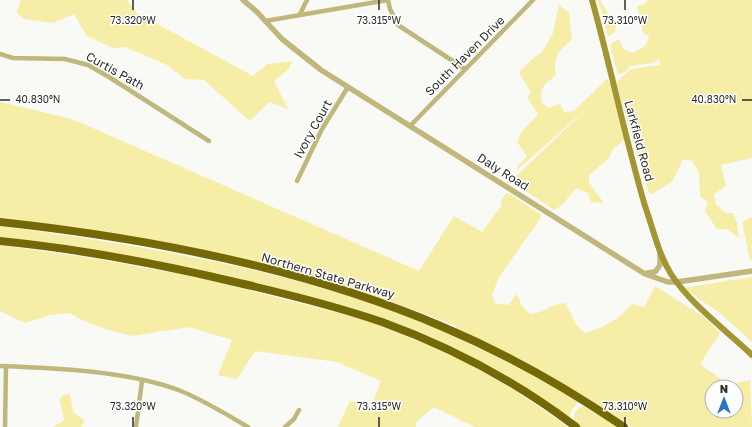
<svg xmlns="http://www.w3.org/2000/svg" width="752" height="427" font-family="'Golos Text',sans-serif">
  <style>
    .green { fill: #f6eda6; fill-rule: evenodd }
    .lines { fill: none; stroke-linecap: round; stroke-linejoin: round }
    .minor { stroke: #bfb77c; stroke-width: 4.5 }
    .tertiary { stroke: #bfb77c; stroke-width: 5.5 }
    .secondary { stroke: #a29532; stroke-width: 6 }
    .motorway { stroke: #746807; stroke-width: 8 }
    .ticks { fill: none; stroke: #2c2c2b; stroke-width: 1.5 }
    .labels { text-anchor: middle; stroke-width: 3; stroke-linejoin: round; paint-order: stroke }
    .street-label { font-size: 12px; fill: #2c2c2b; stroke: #fff }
    .ticks-label { font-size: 10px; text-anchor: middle; fill: #2c2c2b; stroke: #fff; stroke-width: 3; stroke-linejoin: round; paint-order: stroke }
  </style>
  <rect width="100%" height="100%" fill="#f9f9f6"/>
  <!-- green -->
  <g class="green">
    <path d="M21,0h106l10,13 116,63 14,-12 25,-3 -3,8 -15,12 14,28 -19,-7 -19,19 -46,-41 -19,-1 -18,-14 -42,-18 -12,1 -26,-12 -13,-22 -21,9 -28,-4 -7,-5 -1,-3z"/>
    <path d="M598,0h2l9,15 8,8 -2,9 -7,4z"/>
    <path d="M648,0h104v158l-31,7 5,21 -12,8 2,11 10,8h7l4,10 2,15 -12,-9h-10l-12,-18 3,-9 -8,-6 -1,-24 -7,-11 -9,-2 -11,23 -20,12 -3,-1 -33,-110 15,-14 29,-4 -1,-6 -6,4 -23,3 -4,5 -8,4 -8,-31 9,-5 4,10 10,4c8,-4 15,-7 16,-17l-6,-3 -6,-27 8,-2z"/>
    <path d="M559,5l10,8 3,27c-14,10 -19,17 -16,35 -12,10 -17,12 -14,28l6,5 12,-4 4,8 10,-1 33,-32 5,7 13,53 -12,10 -5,10 -19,16v8l15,20 -13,-1 -3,-9 -12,-5 -14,17 -8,5 -43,-29 83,-79 -77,68v-3l10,-11 -10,-14 5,-11 16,-16 -11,-18 4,-4 -12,-20 12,-13 11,-8 11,-19z"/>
    <path d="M0,102l72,17 347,152 35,-55 28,16 20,-27 -1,-4 5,-8 4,1 31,21 -1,4 -41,58 -7,18 3,8 13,2 9,-11 5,12 8,8c16,-1 20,-10 35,-11 8,13 8,22 21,30 18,-6 34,-14 46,-29l12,3 11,-21 49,31 16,16 -20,31 29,21 21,-5 2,47h-120l-51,-32 -126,-66 2,-3 -70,-26 -118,-34 -269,-48zM712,387h24v24h-24z"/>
    <path d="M752,217v44l-2,-1 -8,-38z"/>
    <path d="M0,226c194,27 413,63 578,176l-7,9 -2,8 -73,-47 -88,-42 -184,-52 -224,-39z"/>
    <path d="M0,245l97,14 104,19 164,42 49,19 44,19 58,33 52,36h-93l-41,-20 -18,15v5h-78l12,-26 21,6 10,-26 -44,-19 -82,-11 -18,28 -19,-4 14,-35 -43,-13 -57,9 -27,-7 -25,-10 -10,-6 -19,2 -26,8 -25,-12z"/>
    <path d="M752,277v65l-32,-29 -37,-25z"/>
    <path d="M70,394l3,18 12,9 -4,6h-28l11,-7 -4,-20 3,-5z"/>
    <path d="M585,406l4,2 29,19h-39l-5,-6c0,-9 2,-13 11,-15z"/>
  </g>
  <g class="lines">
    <!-- minor -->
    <g class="minor">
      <path d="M388,0l2,9 8,16 67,44"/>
      <path d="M300,14l7,-14"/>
      <path d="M265,21l123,-21"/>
      <path d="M0,54l13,4 52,1 23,6 21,12 100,64"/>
      <path d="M410,126l123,-126"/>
      <path d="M297,181l25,-52 26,-42"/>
      <path d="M0,366c55,2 130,5 181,25 24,10 45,23 67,36"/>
      <path d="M5,427l1,-61"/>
      <path d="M136,427l6,-46"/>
      <path d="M285,427l9,-8 5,-9"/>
    </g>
    <!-- tertiary -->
    <g class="tertiary">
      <path d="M243,0l14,12 25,27 39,31 324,204 23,8h9l75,-11"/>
      <path d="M647,273l8,-1 5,-7v-13"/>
    </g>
    <!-- secondary -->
    <path class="secondary" d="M592,0c19,68 33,138 53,206 8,22 13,47 26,68 20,31 54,55 81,81"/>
    <!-- motorway -->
    <g class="motorway">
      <path d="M0,222c148,16 305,46 443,105 64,27 124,61 181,100"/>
      <path d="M0,241c81,8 160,23 239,42 48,11 96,23 143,39 69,25 135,60 194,105"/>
    </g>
  </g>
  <!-- ticks -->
  <path class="ticks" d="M133,0v10M379,0v10M625,0v10M0,100h10M742,100h10M133,417v10M379,417v10M625,417v10"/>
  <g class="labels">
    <!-- street labels -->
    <g class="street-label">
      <text transform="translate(465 56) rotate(-45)" y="4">South Haven Drive</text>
      <text transform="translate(115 71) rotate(29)" y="4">Curtis Path</text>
      <text transform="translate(313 129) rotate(-61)" y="4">Ivory Court</text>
      <text transform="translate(639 141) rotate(75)" y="4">Larkfield Road</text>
      <text transform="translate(503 172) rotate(32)" y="4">Daly Road</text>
      <text transform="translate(328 276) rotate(16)" y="4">Northern State Parkway</text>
    </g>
  </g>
  <g class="ticks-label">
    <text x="133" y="24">73.320°W</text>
    <text x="379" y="24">73.315°W</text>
    <text x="625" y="24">73.310°W</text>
    <text x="38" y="103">40.830°N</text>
    <text x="714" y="103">40.830°N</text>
    <text x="133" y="410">73.320°W</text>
    <text x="379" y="410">73.315°W</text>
    <text x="625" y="410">73.310°W</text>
  </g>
  <!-- north arrow -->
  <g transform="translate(724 399)"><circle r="19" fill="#ffffff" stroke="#ababaa"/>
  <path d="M0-3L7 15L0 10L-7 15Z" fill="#2577c5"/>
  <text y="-6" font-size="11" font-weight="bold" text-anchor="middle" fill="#2c2c2b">N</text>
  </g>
</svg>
